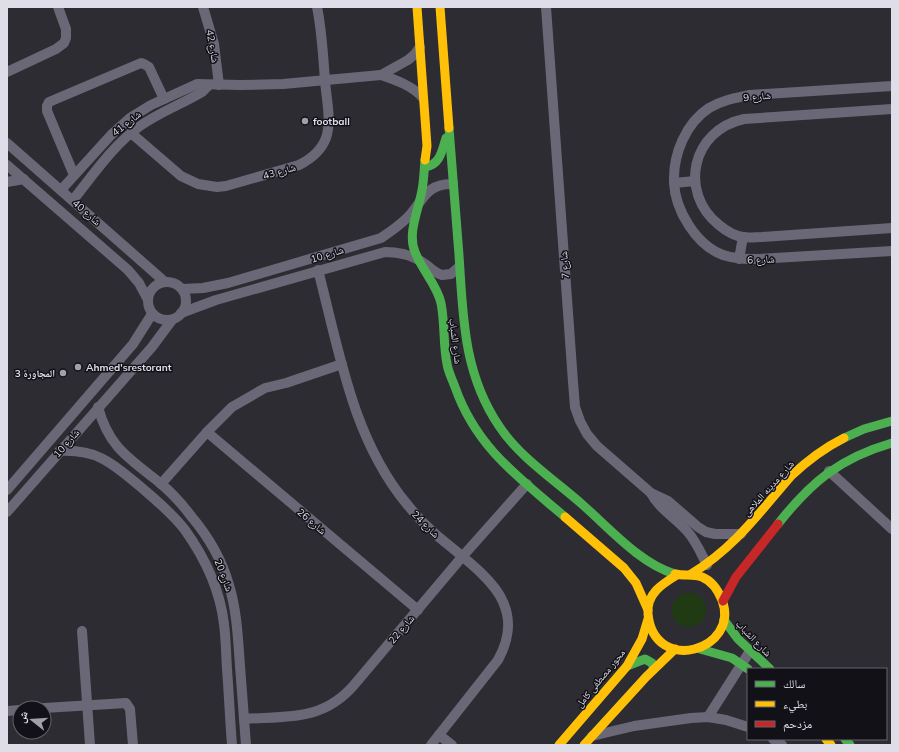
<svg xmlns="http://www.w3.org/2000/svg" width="899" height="752" font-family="Mulish,'Noto Naskh Arabic',sans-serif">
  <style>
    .green { fill: #203b14 }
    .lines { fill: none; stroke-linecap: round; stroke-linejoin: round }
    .street { stroke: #6a6877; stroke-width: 10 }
    .fast { stroke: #4caf50; stroke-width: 9 }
    .slow { stroke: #ffc107; stroke-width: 9 }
    .jam { stroke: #c62828; stroke-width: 9 }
    .poi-dot { fill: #a0a0a8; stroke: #121118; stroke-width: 1.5 }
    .labels { text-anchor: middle; stroke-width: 3; stroke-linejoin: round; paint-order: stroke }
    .street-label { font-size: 10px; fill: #dfdee8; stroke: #121118 }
    .poi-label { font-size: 10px; font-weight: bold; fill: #dfdee8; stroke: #121118; text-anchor: start }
  </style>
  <rect width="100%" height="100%" fill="#2c2c32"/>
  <!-- green -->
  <circle class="green" cx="689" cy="610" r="17"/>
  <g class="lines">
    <!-- street -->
    <g class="street">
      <path d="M203,7l11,37 5,41"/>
      <path d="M546,7l27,375 2,25 5,14 7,13 10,12 54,47 17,8 30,26 8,5 9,2h26"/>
      <path d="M7,72l49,-23 8,-6 2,-5v-9l-8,-22"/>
      <path d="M381,75c15,5 32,11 42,23"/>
      <path d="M892,86l-142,9c-14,3 -28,5 -41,13 -23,15 -36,46 -35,74 1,28 22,63 49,73 12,4 23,4 36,4l133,-8"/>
      <path d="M892,109l-148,10c-52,11 -66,73 -25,106 6,5 16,11 24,12 6,1 13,0 19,0l130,-9"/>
      <path d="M131,133l50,43 17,8 19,3 9,-1 73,-21c12,-6 22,-14 27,-27 6,-18 0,-40 -1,-58 -2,-24 -3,-49 -8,-73"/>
      <path d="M7,143l158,139"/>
      <path d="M7,165l121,105 11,13 8,15"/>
      <path d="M74,175l-27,-64v-5l2,-4 92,-39 3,1 5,3 15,32"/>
      <path d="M7,182l17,-3"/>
      <path d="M674,183l21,-2"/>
      <path d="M61,190l50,-55 19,-17 21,-13 46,-21 43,1 43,-1 98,-9 27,-15 7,-6 5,-7"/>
      <path d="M73,200c20,-25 40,-55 67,-74 20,-14 42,-22 62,-34l7,-7"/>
      <path d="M739,259l4,-22"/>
      <path d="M318,270c21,80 34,167 88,233 8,10 17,20 27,29 20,18 60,45 70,70 9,19 5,40 -5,58l-67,85"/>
      <circle cx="167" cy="301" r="19"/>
      <path d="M182,289l21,-1 25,-5 153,-45c9,-6 19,-13 27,-21 15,-16 18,-34 45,-33"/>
      <path d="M181,313l35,-13 169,-48c15,0 28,3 40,12 6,4 10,9 17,11l9,-1 8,-7"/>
      <path d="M98,407c11,41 31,51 62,76 11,9 22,21 31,33 16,19 31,44 38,69 8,26 9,54 11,81 2,26 4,53 6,79"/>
      <path d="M207,432l211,178"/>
      <path d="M59,451c40,-2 54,13 83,37 15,13 31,26 43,42 20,28 35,60 39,94 2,15 2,30 3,45 2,26 3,51 5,76"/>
      <path d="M829,471l63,58"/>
      <path d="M161,484l46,-52 25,-25 33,-19 21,-5 56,-19"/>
      <path d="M7,490l126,-146 19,-30"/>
      <path d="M651,493c8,16 24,24 36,38 9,10 14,22 20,34"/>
      <path d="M7,512l145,-165 20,-27"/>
      <path d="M82,631l8,114"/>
      <path d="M44,708l82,-5 4,6 3,36"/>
      <path d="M7,711l13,-1"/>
      <path d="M708,717l42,-66"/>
      <path d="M244,719c44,-3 79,2 110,-34l108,-128 65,-73"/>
      <path d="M439,735l13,10"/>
      <path d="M592,736l42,-10 57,-8 17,-1 18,3 22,7"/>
      <path d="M773,739l9,6"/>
    </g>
    <!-- fast -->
    <g class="fast">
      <path d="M449,128c3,42 7,84 10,127 4,60 4,118 40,171 21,32 56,54 85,80 27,24 57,58 91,68"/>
      <path d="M425,160c-1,10 -1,20 -3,30 -3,19 -15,43 -7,62 7,18 22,33 26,51 4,20 2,41 6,61 1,7 5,15 8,23 21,60 63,90 110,130"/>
      <path d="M425,167c15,-2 17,-16 21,-29"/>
      <path d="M844,438l20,-9 28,-8"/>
      <path d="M778,524c33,-42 62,-66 114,-81"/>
      <path d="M724,620l14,19 32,30"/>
      <path d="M700,649l32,9 16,11"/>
      <path d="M627,666l18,-7 7,4 2,6"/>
      <path d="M845,739l5,6"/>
    </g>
    <!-- slow -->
    <g class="slow">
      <path d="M417,7l10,139 -2,14"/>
      <path d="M440,7l9,121"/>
      <path d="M565,517l59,51 12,15 12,27"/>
      <path d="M675,574c9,2 18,0 27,3 10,4 16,13 20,23 19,50 -68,76 -74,14 -2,-20 14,-30 29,-39"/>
      <path d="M691,574c43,-26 68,-61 100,-98 16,-15 33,-28 53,-38"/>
      <path d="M826,739l5,6"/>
      <path d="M559,745l68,-79 15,-27 6,-20"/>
      <path d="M584,745l62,-68 29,-28"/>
    </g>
    <!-- jam -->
    <path class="jam" d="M723,601l13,-24 42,-53"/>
  </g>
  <!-- markers -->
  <g class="poi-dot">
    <circle cx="305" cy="121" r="4"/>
    <circle cx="78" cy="367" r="4"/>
    <circle cx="63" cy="373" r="4"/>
  </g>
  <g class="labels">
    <!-- street labels -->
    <g class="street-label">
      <text transform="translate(213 46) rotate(80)" y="4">شارع 42</text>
      <text transform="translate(757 96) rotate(-5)" y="4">شارع 9</text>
      <text transform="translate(126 123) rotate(-38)" y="4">شارع 41</text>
      <text transform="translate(279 171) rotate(-16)" y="4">شارع 43</text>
      <text transform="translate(87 212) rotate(41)" y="4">شارع 40</text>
      <text transform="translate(327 254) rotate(-17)" y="4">شارع 10</text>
      <text transform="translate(761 259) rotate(-2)" y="4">شارع 6</text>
      <text transform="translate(564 265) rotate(-94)" y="4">شارع 7</text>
      <text transform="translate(456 341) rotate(83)" y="4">شارع الشباب</text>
      <text transform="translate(66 443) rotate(-49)" y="4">شارع 10</text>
      <text transform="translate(768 488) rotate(-48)" y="4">شارع مدينه الملاهى</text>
      <text transform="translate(312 521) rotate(40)" y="4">شارع 26</text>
      <text transform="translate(426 524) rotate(45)" y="4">شارع 24</text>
      <text transform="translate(224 575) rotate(69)" y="4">شارع 20</text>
      <text transform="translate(401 629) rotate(-50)" y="4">شارع 22</text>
      <text transform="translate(754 638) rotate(46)" y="4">شارع الشباب</text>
      <text transform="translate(600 678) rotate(-51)" y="4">محور مصطفى كامل</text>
    </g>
    <!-- poi labels -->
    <g class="poi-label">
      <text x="313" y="125">football</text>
      <text x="86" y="371">Ahmed'srestorant</text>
      <text x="55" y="377" text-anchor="end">المجاورة 3</text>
    </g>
  </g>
  <!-- border -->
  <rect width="899" height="752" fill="none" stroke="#dfdee8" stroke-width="16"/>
  <!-- legend -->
  <rect x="747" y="668" width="140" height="72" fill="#121118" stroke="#64636b"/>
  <rect x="755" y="681" width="20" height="6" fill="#4caf50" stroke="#64636b"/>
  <text x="783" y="688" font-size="12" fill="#dfdee8">سالك</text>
  <rect x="755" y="701" width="20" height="6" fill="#ffc107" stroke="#64636b"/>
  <text x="783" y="708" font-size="12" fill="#dfdee8">بطيء</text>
  <rect x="755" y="721" width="20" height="6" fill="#c62828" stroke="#64636b"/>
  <text x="783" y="728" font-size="12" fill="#dfdee8">مزدحم</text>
  <!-- north arrow -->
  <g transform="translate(32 720) rotate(287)"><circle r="19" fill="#121118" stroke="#64636b"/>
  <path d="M0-3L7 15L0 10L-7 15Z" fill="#a0a0a8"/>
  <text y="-6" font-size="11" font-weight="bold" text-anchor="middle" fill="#dfdee8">ش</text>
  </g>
</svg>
